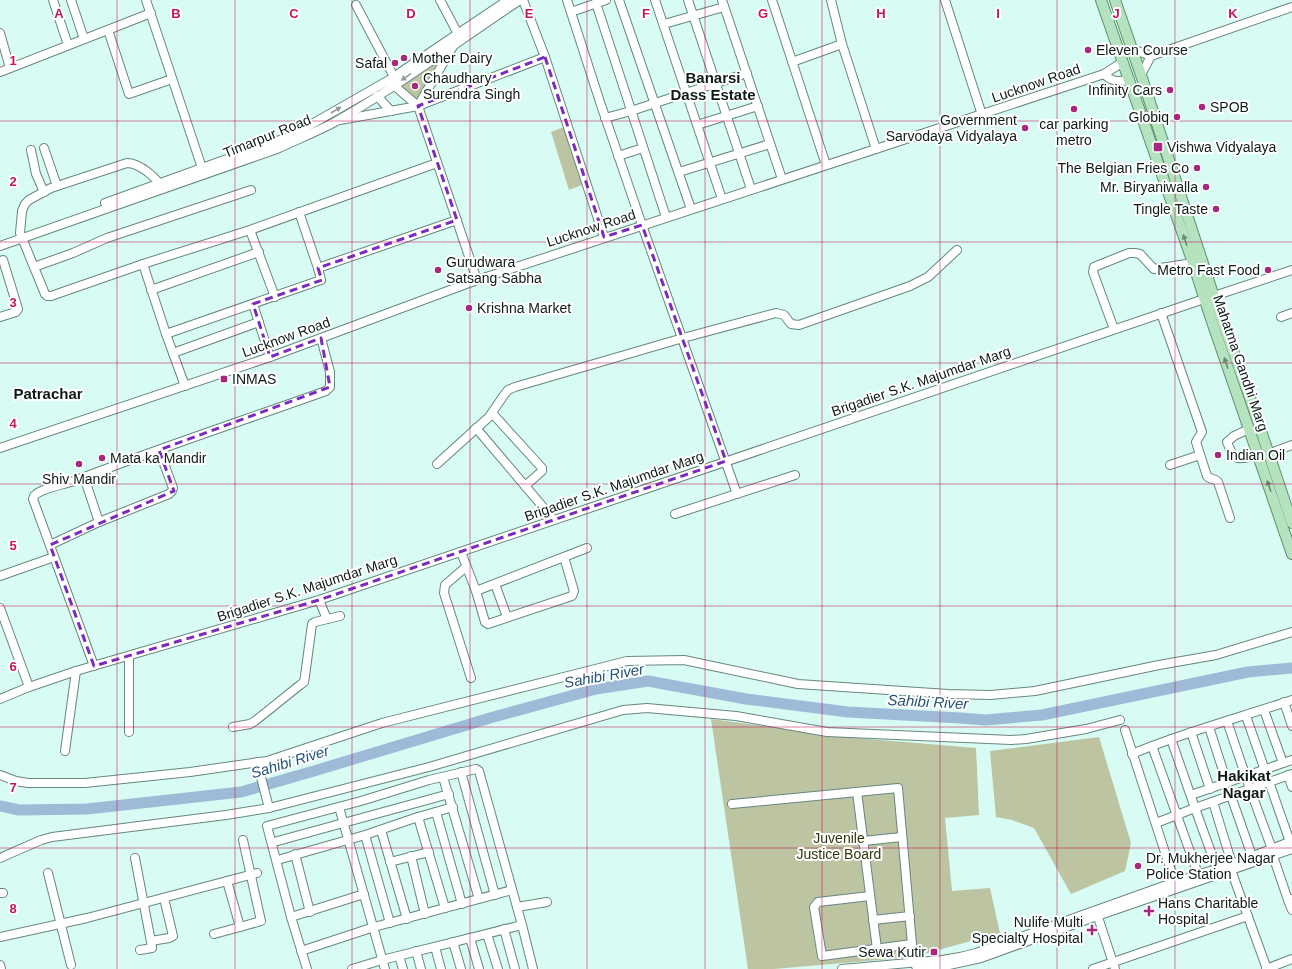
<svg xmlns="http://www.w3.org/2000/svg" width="1292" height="969" font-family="Arial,sans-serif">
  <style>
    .green { fill: #bcc4a1 }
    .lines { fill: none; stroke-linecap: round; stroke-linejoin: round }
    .river { stroke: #9ebad6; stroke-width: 11 }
    .minor-casing { stroke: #678781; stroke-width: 10 }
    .major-casing { stroke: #5b916a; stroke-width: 12 }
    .minor { stroke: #fff; stroke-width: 8 }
    .major { stroke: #b5e3bf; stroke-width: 10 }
    .oneway { fill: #939898 }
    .oneway2 { fill: #6a8974 }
    .marked { fill: none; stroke: #7b2cbf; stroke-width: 3; stroke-dasharray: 8 5; stroke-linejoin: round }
    .grid { fill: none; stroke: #c2185b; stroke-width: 1; stroke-opacity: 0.55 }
    .poi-dot { fill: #a5287c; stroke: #fff; stroke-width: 1.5 }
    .labels { text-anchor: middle; stroke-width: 4; stroke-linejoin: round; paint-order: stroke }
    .poi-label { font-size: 14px; fill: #0e1b19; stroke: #fff; text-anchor: start }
    .street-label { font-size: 14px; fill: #0e1b19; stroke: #fff }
    .park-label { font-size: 14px; fill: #30370b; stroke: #fff }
    .neighbourhood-label { font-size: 15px; font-weight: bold; fill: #0e1b19; stroke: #fff }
    .water-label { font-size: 15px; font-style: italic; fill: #265278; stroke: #fff }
    .grid-label { font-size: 13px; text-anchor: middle; font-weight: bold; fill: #c2185b; stroke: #fff; stroke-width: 4; stroke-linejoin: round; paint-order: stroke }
  </style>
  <rect width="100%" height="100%" fill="#d8fbf4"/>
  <!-- green -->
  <g class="green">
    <path d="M440,60l1,2 -24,39 -18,-16z"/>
    <path d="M564,127l18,58 -13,5 -18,-58z"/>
    <path d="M711,719l134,18 131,11 3,67 -34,3 7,73 38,-3 10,45 -87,24 -139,12h-26z"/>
    <path d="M1099,737l32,106 -6,28 -54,23 -37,-66 -22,-8 -16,-3 -6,-66z"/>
  </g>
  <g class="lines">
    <!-- river -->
    <path class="river" d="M0,806l19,4 68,-1 154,-17 73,-21 176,-53 106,-29 52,-8 98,18 102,13 112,6 26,2 56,-5 206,-43 44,-4"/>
    <!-- minor casing -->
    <g class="minor-casing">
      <g id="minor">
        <path d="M53,0l15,45"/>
        <path d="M71,0l13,39"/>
        <path d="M146,0l58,174"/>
        <path d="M440,0l18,34"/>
        <path d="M523,0l22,57 59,180"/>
        <path d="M567,0l33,102 42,123 95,269"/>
        <path d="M619,0l72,209"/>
        <path d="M655,0l67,199"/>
        <path d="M688,0l63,189"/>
        <path d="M722,0l60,179"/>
        <path d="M772,0l54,165"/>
        <path d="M831,0l11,44 34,105"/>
        <path d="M945,0l37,115"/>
        <path d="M596,3l70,214"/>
        <path d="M356,5l38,72"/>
        <path d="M571,12l35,-12"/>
        <path d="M664,24l60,-17"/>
        <path d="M108,30l21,64 43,-15"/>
        <path d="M0,33l10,35"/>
        <path d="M452,48l-34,58 59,174"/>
        <path d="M1132,49l19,7 -10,19"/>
        <path d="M1151,56l141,-49"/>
        <path d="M792,62l50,-18"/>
        <path d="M0,72l151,-59"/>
        <path d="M1104,74c8,8 14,8 26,6"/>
        <path d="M391,83l27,23"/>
        <path d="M377,96l14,15"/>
        <path d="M605,118l26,-7 116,-38"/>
        <path d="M340,120l78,-14 127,-49"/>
        <path d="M697,125l61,-19"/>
        <path d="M44,148l13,38"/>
        <path d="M31,150l5,24 8,18"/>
        <path d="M618,156l25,-8"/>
        <path d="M679,172l91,-28"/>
        <path d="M162,189c-4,-11 -23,-26 -35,-26l-76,25 -22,12 -4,4 -3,7 -2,22 25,61 2,2h4l92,-32 107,-34 187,-67"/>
        <path d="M105,203l186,-67 98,-56 119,-80"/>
        <path d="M250,230l25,67"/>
        <path d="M0,246l277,-97c19,-9 39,-17 58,-27 64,-36 123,-81 185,-122"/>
        <path d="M143,264l23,70 19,52"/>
        <path d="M34,267l39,-14 34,-15 144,-48"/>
        <path d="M318,268l139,-48"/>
        <path d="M151,290l108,-38"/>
        <path d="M1214,296l78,-26"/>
        <path d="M253,304l17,53"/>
        <path d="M1161,313l41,119 -6,10 11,34c3,4 8,2 11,6l12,36"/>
        <path d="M0,317l16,-5 2,-3 -15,-49"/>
        <path d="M1281,317l11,-4"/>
        <path d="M1114,329l-21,-57 1,-5 35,-14h6l5,1 14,15 39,-6"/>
        <path d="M166,334l155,-54 -3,-12 -19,-56"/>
        <path d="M173,353l86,-31"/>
        <path d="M492,413l50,55v3l-17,15"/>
        <path d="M476,428l78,92"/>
        <path d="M1249,429l-15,7 -7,6c8,21 10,17 31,13"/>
        <path d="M0,448l270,-91 207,-77 627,-206 19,-12"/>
        <path d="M1268,454l24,-9"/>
        <path d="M437,464l52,-47 15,-22 4,-5 7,-3 168,-49 93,-25 8,2 7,9 8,1 111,-39 18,-9 29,-27"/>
        <path d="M1170,465l30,-10"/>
        <path d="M84,477l15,45"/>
        <path d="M675,514l120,-39"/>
        <path d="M50,545l49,-23 70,-28 3,-3 1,-3 -14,-38"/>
        <path d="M461,552l15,39 9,31 3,2 84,-28 2,-5 -10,-34"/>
        <path d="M466,567l-21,18 -1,8 27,85"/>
        <path d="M0,576l54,-19"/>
        <path d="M495,584l12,33"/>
        <path d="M476,591l111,-43"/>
        <path d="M319,600l8,19"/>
        <path d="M0,608l29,79"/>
        <path d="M129,657v75"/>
        <path d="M94,666l-61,-167 1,-3c7,-8 29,-11 40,-15 83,-32 168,-60 252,-90l4,-4v-15l-9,-34"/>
        <path d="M0,699l29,-12 47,-16 243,-71 885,-301"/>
        <path d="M1284,702l8,24"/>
        <path d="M1264,710l19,53"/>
        <path d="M1246,716l44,126"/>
        <path d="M1227,721l23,68 22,60"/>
        <path d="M233,727l17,-3 5,-3 45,-36 4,-3 1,-6 7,-52 3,-2 25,-6"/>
        <path d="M1209,727l18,56"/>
        <path d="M1125,730l51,156"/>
        <path d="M1191,732l19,57"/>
        <path d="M1171,739l24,69 97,-34"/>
        <path d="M1152,746l46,128"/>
        <path d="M65,751l11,-80"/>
        <path d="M1132,754c52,-22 107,-36 160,-54"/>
        <path d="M257,762l12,46"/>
        <path d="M461,772l34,123"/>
        <path d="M0,775l16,6 12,2h57l105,-11 77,-11 115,-38 245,-62 57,-1 114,24 150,10 43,1 44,-4 124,-26 57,-10 76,-23"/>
        <path d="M1288,775l4,12"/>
        <path d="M443,777l36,122"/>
        <path d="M857,792l20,157"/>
        <path d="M1191,795l101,-35"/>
        <path d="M1231,796l21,60"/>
        <path d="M1213,802l19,62"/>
        <path d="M732,804l166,-16 14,156 4,22"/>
        <path d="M339,807l46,162"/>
        <path d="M436,812l26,92"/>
        <path d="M418,817l27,91"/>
        <path d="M1156,823l39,-15 22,61"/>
        <path d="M381,830l26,89"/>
        <path d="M365,835l25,88"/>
        <path d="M863,841l39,-4"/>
        <path d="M274,842l175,-48"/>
        <path d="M295,854l15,58"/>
        <path d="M411,856l14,58"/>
        <path d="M1273,856l15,44"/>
        <path d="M0,858l41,-18 11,-3 174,-22 43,-7 160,-41 194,-57 24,-2 89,8 91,16 184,8 15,-1 60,-10 34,-9"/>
        <path d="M135,858l17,89v1l-12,2"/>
        <path d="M281,859l84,-24 53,-18 35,-10"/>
        <path d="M390,862l39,-10"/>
        <path d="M1231,870l36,99"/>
        <path d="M48,873l23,92"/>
        <path d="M0,893h3"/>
        <path d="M870,896l-52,6 -4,5 8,49 90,-12"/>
        <path d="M1292,899l-4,1 4,10"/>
        <path d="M517,907l30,-5"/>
        <path d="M1096,911l19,58"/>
        <path d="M291,917l73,-23"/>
        <path d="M873,920l37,-4"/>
        <path d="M240,927l21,-6 -18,-81"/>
        <path d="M504,929l11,40"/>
        <path d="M214,934l26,-7 -13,-46"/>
        <path d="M487,934l11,35"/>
        <path d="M0,937l87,-19 170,-45"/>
        <path d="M470,938l9,31"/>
        <path d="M151,941l18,-3 4,-2 -9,-38"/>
        <path d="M453,942l8,27"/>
        <path d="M435,947l6,22"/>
        <path d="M301,951l73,-24 138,-37"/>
        <path d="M416,951l5,18"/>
        <path d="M399,956l4,13"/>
        <path d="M0,965l1,4"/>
        <path d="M307,969l-16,-52 -24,-91 94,-25 68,-21 47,-11 3,2 43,154 11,44"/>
        <path d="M352,969l30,-9 140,-35"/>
        <path d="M842,969l100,-9 18,-3 16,-4 199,-71 57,-18 60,-23"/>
        <path d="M922,969l27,-4 32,-7 116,-42 195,-67"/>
        <path d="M1093,969l155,-53"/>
        <path d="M1266,969l26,-10"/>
      </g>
    </g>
    <!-- major casing -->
    <g class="major-casing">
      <g id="major">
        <path d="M1101,0l92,263 17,53 82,238"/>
        <path d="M1115,0l26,75 77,234 32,89 42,125"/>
      </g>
    </g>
    <!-- minor -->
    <use href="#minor" class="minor"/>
    <!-- major -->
    <use href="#major" class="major"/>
  </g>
  <!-- one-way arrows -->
  <defs><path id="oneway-solid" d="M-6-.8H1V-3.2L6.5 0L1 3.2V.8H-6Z"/></defs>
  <g class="oneway">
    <use href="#oneway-solid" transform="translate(406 77) rotate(146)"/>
    <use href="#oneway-solid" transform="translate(336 110) rotate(-30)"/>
  </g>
  <g class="oneway2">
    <use href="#oneway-solid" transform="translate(1185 240) rotate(-109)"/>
    <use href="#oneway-solid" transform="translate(1226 363) rotate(-109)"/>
    <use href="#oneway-solid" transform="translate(1269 486) rotate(-109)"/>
  </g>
  <!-- marked area -->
  <path class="marked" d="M545,57l59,180 38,-12 84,236 -407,139 -225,66 -44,-121 124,-54 -15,-41 171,-63 -9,-49 -51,19 -17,-53 69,-24 -4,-12 139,-48 -39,-114z"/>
  <!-- grid -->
  <path class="grid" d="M117,0v969M235,0v969M352,0v969M470,0v969M587,0v969M705,0v969M822,0v969M940,0v969M1057,0v969M1175,0v969M0,121h1292M0,242h1292M0,363h1292M0,484h1292M0,606h1292M0,727h1292M0,848h1292"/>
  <!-- markers -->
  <g class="poi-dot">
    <circle cx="1088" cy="50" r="4"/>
    <circle cx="404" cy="58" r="4"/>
    <circle cx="395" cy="63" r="4"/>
    <circle cx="415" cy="86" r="4"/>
    <circle cx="1170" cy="90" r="4"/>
    <circle cx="1202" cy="107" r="4"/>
    <circle cx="1074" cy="109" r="4"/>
    <circle cx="1177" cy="117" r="4"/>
    <circle cx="1025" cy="128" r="4"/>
    <rect x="1153" y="142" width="10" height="10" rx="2"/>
    <circle cx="1197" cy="168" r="4"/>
    <circle cx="1206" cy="187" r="4"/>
    <circle cx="1216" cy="209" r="4"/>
    <circle cx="438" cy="270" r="4"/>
    <circle cx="1268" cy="270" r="4"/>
    <circle cx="469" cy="308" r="4"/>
    <rect x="220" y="375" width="8" height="8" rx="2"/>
    <circle cx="1218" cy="455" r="4"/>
    <circle cx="102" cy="458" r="4"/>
    <circle cx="79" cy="464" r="4"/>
    <circle cx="1138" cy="866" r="4"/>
    <path d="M1147 905h4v4h4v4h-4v4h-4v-4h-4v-4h4z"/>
    <path d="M1090 924h4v4h4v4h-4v4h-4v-4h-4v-4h4z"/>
    <rect x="930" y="948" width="8" height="8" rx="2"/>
  </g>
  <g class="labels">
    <!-- poi labels -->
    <g class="poi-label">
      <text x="1096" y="55">Eleven Course</text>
      <text x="412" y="63">Mother Dairy</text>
      <text x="387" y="68" text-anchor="end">Safal</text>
      <text x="423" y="83">Chaudhary<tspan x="423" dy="16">Surendra Singh</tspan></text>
      <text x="1162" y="95" text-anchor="end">Infinity Cars</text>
      <text x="1210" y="112">SPOB</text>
      <text x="1169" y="122" text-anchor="end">Globiq</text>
      <text x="1017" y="125" text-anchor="end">Government<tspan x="1017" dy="16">Sarvodaya Vidyalaya</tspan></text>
      <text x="1074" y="129" text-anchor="middle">car parking<tspan x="1074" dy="16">metro</tspan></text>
      <text x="1167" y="152">Vishwa Vidyalaya</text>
      <text x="1189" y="173" text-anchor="end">The Belgian Fries Co</text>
      <text x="1198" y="192" text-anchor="end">Mr. Biryaniwalla</text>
      <text x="1208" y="214" text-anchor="end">Tingle Taste</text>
      <text x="446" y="267">Gurudwara<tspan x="446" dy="16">Satsang Sabha</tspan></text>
      <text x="1260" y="275" text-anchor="end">Metro Fast Food</text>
      <text x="477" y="313">Krishna Market</text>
      <text x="232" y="384">INMAS</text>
      <text x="1226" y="460">Indian Oil</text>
      <text x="110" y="463">Mata ka Mandir</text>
      <text x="79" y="484" text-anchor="middle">Shiv Mandir</text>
      <text x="1146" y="863">Dr. Mukherjee Nagar<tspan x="1146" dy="16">Police Station</tspan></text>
      <text x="1158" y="908">Hans Charitable<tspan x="1158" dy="16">Hospital</tspan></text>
      <text x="1083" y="927" text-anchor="end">Nulife Multi<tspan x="1083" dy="16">Specialty Hospital</tspan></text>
      <text x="926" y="957" text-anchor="end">Sewa Kutir</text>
    </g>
    <!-- street labels -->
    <g class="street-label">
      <text transform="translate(1036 83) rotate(-19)" y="5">Lucknow Road</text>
      <text transform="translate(267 136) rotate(-22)" y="5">Timarpur Road</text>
      <text transform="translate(591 228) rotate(-18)" y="5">Lucknow Road</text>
      <text transform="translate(286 337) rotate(-20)" y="5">Lucknow Road</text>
      <text transform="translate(1241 363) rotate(71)" y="5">Mahatma Gandhi Marg</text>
      <text transform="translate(921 381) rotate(-19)" y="5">Brigadier S.K. Majumdar Marg</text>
      <text transform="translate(614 486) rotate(-19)" y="5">Brigadier S.K. Majumdar Marg</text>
      <text transform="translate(307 588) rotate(-18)" y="5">Brigadier S.K. Majumdar Marg</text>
    </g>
    <!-- park labels -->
    <g class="park-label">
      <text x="839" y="843">Juvenile<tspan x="839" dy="16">Justice Board</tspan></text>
    </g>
    <!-- neighbourhood labels -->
    <g class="neighbourhood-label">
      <text x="713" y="83">Banarsi<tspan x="713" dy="17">Dass Estate</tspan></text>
      <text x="48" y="399">Patrachar</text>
      <text x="1244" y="781">Hakikat<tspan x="1244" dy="17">Nagar</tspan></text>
    </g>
    <!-- water labels -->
    <g class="water-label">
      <text transform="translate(604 676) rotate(-10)" y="5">Sahibi River</text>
      <text transform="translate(928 702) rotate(3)" y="5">Sahibi River</text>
      <text transform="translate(290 762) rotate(-17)" y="5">Sahibi River</text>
    </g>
  </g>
  <g class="grid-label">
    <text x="59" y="18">A</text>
    <text x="176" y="18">B</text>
    <text x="294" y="18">C</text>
    <text x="411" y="18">D</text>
    <text x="529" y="18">E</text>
    <text x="646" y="18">F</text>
    <text x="763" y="18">G</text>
    <text x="881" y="18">H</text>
    <text x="998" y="18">I</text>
    <text x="1116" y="18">J</text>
    <text x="1233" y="18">K</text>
    <text x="13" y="65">1</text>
    <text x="13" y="186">2</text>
    <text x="13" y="307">3</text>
    <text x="13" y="428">4</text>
    <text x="13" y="550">5</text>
    <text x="13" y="671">6</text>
    <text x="13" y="792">7</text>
    <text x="13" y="913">8</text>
  </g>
</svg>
